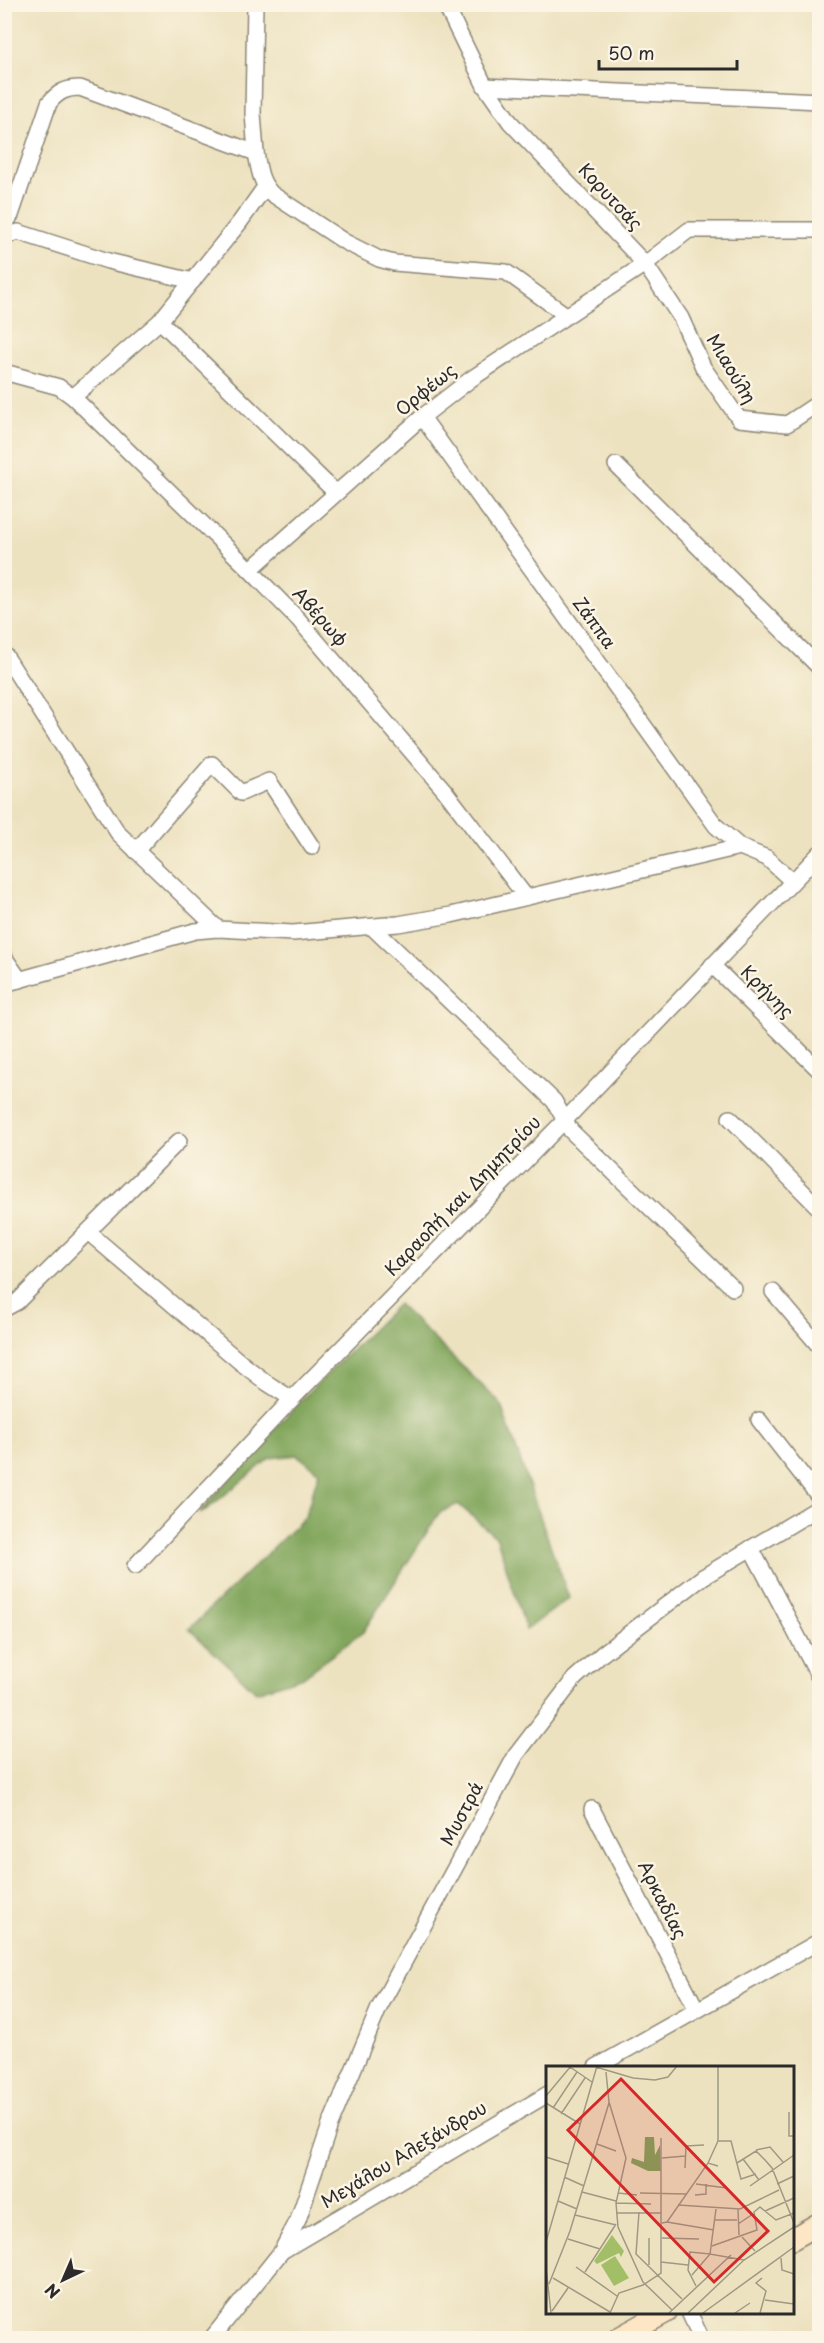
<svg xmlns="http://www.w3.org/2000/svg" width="824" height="2343" font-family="'Playpen Sans',sans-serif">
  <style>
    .forest { fill: #81a65c; stroke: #566844; stroke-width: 1.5 }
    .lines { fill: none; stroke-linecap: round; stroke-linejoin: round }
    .street-casing { stroke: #8c8676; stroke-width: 18 }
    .secondary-casing { stroke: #8c8676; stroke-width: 24 }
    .street { stroke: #fff; stroke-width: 15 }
    .secondary { stroke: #fce6c4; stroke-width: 21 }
    .labels { text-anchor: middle; stroke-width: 5; stroke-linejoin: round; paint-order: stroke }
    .street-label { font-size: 18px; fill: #2b2b2b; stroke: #fcf5e5 }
    .inset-road { fill: none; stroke: #9f9984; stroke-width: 1.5 }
    .view { fill: #d62828; fill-opacity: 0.15; stroke: #d62828; stroke-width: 3 }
    .inset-edge { fill: none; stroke: #2b2b2b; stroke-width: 3 }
  </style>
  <rect width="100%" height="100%" fill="#fcf5e5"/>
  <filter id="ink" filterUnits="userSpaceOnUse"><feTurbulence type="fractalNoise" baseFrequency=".0167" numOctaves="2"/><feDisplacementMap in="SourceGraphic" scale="12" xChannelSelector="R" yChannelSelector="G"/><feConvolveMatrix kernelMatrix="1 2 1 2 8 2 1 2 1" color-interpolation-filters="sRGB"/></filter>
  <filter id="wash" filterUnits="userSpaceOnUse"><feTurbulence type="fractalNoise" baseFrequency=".008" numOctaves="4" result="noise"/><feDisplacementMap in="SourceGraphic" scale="24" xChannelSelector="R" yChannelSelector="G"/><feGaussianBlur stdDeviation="1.35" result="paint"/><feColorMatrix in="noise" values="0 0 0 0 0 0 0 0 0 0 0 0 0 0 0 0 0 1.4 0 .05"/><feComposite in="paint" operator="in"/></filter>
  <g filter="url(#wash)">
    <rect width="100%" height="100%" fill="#ede2c0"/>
    <!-- forest -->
    <path class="forest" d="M398,1304l102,99 69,195 -43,32 -29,-92 -39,-34 -19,9 -76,119 -60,45 -47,15 -67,-63 116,-112 14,-45 -22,-17 -27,3 -63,51 -8,4 101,-112z"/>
  </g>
  <g filter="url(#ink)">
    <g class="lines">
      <!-- street casing -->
      <g class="street-casing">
        <g id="street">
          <path d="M255,4l-2,109 3,40"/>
          <path d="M445,4l40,82 25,36 135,142 44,-34h131"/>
          <path d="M485,86l335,15"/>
          <path d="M4,226l7,-11 38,-112c9,-11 17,-15 31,-15l176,65c3,16 4,29 16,41l73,48 34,17 15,4 112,9 60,43"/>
          <path d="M4,237l14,-5 90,29 85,20"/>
          <path d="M160,321l176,172"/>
          <path d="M4,372l55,15 14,10 177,173 48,49 147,172 81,106"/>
          <path d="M73,397l87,-76 80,-99 25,-35"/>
          <path d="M422,417l294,409 24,21"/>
          <path d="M616,465l204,203"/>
          <path d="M250,570l172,-153 49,-38 174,-115 36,54 22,49 36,52 48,5 33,-22"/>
          <path d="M5,655l113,178 100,96"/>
          <path d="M136,851l76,-87 29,29 28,-12 43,66"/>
          <path d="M372,927l182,174 17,30 162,157"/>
          <path d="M4,957l16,23"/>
          <path d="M712,965l108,106"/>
          <path d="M4,984l191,-53 23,-2 75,4 105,-9 53,-9 289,-68 27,11 25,23"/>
          <path d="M730,1118l90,91"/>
          <path d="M88,1232l152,130 27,21 25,16"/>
          <path d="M773,1292l47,55"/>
          <path d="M4,1309l13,-7 162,-161"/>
          <path d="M759,1420l61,78"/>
          <path d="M751,1548l69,131"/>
          <path d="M135,1566l157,-167 274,-280 254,-266"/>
          <path d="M592,1809l105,201"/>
          <path d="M596,2067l224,-126"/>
          <path d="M282,2251l266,-157"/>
          <path d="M689,2312l12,26"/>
          <path d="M212,2338l69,-86 17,-32 32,-95 49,-117 137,-253 59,-77 27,-24 101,-77 117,-70"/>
        </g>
      </g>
      <!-- secondary casing -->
      <g class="secondary-casing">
        <g id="secondary">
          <path d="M792,2239l28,-16"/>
          <path d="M619,2338l47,-26"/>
        </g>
      </g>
      <!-- street -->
      <use href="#street" class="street"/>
      <!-- secondary -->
      <use href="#secondary" class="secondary"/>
    </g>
  </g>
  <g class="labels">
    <!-- street labels -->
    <g class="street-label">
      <text transform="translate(610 197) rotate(47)" y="6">Κορυτσάς</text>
      <text transform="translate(731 369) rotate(59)" y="6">Μιαούλη</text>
      <text transform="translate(426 390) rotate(-39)" y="6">Ορφέως</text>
      <text transform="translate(320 617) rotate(48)" y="6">Αβέρωφ</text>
      <text transform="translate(594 623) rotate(54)" y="6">Ζάππα</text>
      <text transform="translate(767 992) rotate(45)" y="6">Κρήνης</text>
      <text transform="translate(463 1196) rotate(-46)" y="6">Καραολή και Δημητρίου</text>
      <text transform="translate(462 1814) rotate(-62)" y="6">Μυστρά</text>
      <text transform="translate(662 1900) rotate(63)" y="6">Αρκαδίας</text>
      <text transform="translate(404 2155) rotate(-31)" y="6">Μεγάλου Αλεξάνδρου</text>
    </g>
  </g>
  <!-- overview -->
  <g transform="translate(546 2066)">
    <rect width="248" height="248" fill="#ede2c0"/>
    <path d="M66,169l12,16 -3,6 -2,-4 -22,11 -3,-3zM69,190l14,22 -15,8 -13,-21z" fill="#a2bf67"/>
    <path d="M99,71h9l1,18 5,-10 1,26h-13l-17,-8 1,-5 12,4z" fill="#81a65c"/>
    <path class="inset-road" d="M24,1l22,15M50,1l37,11 22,2 13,-3 9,-11M60,6l3,30 17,56 -10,45 2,24 25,55 29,28M0,30l25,-30M0,37l34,21M7,42l24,-36M243,46v24h5M15,48l24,-36M172,75v-75M51,78l19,7M210,84l14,-3 13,15M0,91l22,7M116,92l23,-2M197,93l16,21M162,97l10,-22h13l10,38 15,-5M191,97l19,-12 9,9 7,8 22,55M139,102l1,-22 18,-1M18,111l20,9M150,118l31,4M231,118l17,-8M204,120l44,-31M36,126l34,9M72,127l19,2M94,127l46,1M149,129l11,-1v-10M12,135l19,8M70,137l35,1M132,139l62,4 39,-19M192,143l1,26M219,145l29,-13M93,146l-3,42 46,45M70,147h45M29,149l41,10M169,154h22M121,156l47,8M116,157l5,-1 41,-59 10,3M192,158l15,-10M196,171l13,14M116,172l37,1M22,173l32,10M0,176l51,-176M166,180l45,-16 -3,-18 6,-5 16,13 18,-7M235,192l1,12 12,4M115,196l27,3M103,199v-27M30,201l41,29M0,202l5,45M39,206l31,-48M146,209l18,-21 34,6M7,212l57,34M3,218l21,-53 39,-128M150,220l-8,-16 2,-18 20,2 6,-45M219,234l29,4M6,245l16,-23M64,247l9,-20 24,-8 18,-12v-135M123,247l62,-58M142,247l56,-53 50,-33M157,247l91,-66M189,247l15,-10M214,247l6,-22 -10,-8 6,-5"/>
    <path class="view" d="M75,13l147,152 -54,51 -146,-152z"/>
    <rect width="248" height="248" class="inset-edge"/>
  </g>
  <!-- margin -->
  <rect width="824" height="2343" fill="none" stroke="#fcf5e5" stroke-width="24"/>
  <!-- north arrow -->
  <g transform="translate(63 2280) rotate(224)" stroke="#fcf5e5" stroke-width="4.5" paint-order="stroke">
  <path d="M0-4.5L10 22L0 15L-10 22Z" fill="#2b2b2b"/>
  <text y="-9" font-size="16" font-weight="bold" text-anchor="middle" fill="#2b2b2b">N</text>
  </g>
  <!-- scale -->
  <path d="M599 60v9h138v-9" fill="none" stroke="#2b2b2b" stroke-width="3"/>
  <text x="608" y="60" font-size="18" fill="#2b2b2b" stroke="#fcf5e5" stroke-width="4.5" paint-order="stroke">50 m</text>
</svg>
